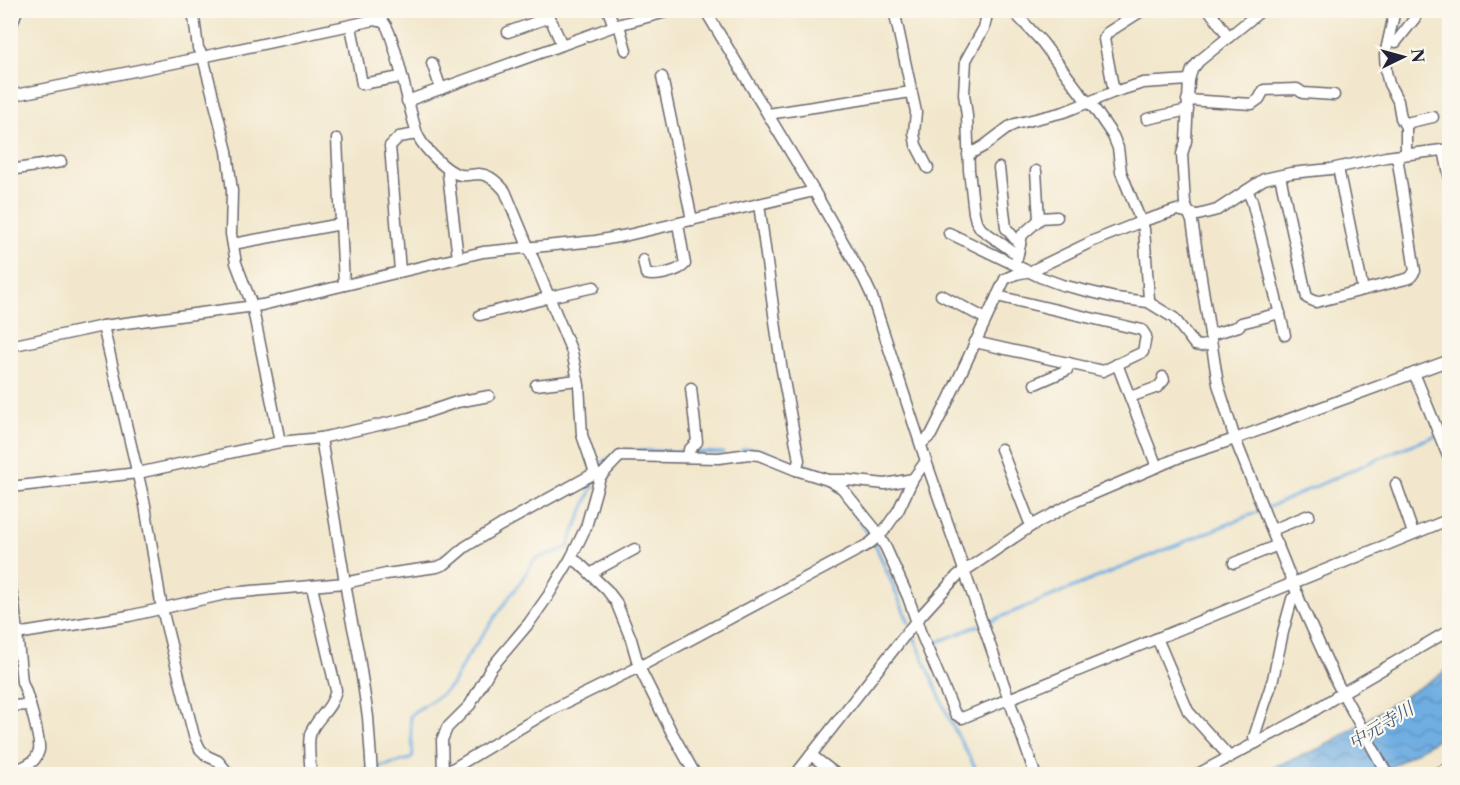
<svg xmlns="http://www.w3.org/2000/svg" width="1460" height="785" font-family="'Libre Caslon Text','Noto Serif JP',serif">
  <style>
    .water { fill: url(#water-waves); stroke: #49688e; stroke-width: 1.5 }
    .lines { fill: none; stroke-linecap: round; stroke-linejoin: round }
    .stream { stroke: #70aee2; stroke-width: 3 }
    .minor-casing { stroke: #6b676e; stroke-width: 13 }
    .major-casing { stroke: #6b676e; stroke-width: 16 }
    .minor { stroke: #fff; stroke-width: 10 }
    .major { stroke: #fff; stroke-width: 14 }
    .labels { text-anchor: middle; stroke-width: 4.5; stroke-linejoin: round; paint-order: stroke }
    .water-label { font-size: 18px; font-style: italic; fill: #415a7e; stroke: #fbf7ec }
  </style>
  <defs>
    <pattern id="water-waves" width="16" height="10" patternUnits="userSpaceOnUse" patternTransform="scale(1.5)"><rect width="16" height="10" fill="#70aee2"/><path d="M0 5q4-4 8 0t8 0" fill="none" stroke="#5c8db8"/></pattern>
  </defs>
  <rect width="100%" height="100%" fill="#fbf7ec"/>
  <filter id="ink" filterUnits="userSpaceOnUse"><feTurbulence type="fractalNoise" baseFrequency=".0167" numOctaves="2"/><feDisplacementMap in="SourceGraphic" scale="12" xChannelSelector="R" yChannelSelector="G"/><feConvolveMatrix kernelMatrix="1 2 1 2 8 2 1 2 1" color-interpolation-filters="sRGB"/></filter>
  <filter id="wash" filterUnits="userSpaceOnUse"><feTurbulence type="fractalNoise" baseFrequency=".008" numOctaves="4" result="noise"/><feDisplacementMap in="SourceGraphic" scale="24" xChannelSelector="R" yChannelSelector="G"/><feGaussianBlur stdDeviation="1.35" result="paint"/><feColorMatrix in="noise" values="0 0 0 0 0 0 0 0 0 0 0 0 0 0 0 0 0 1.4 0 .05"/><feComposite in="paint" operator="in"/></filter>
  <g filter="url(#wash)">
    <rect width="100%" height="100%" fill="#f2e7cc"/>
    <!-- water -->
    <path class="water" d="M1449,669v63l-70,42h-122l66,-27z"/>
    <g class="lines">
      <!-- stream -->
      <g class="stream">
        <path d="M1442,432l8,-2"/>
        <path d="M742,450c18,-5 36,7 53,12"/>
        <path d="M802,464l25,7 3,5"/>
        <path d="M599,471l5,-10 19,-11 100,3"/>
        <path d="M843,497l28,41"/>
        <path d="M1267,508l131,-58 37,-14 1,-1"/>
        <path d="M875,544l34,79"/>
        <path d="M986,623l274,-112"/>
        <path d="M912,632l40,93 25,46v3"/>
        <path d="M930,645l50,-20"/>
        <path d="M375,768l35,-9 3,-4 -3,-39 4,-4 25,-16 13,-11 13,-25 48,-68h1l21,-33 32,-11 26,-62"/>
        <path d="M199,774h26"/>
        <path d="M231,774l102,-1 35,-4"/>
      </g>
    </g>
  </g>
  <g filter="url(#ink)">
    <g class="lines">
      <!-- minor casing -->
      <g class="minor-casing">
        <g id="minor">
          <path d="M193,10l5,38 5,9 24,94 5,40 -1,43 5,29 16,42 28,137"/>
          <path d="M608,10l6,16"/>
          <path d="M705,10l109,181 50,88 7,15 55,167 109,313"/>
          <path d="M894,10l22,102 -2,21 2,12 12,23"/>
          <path d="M988,10l-4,18 -18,32 -2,34 3,22 2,54 5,43 2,8 5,8 31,22 6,2"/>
          <path d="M1012,10l30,32 45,60 7,6 19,28 5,12 3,24 23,57 5,70 -1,3"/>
          <path d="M1209,10l20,27"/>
          <path d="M1262,10l-63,51 -7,9 -3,10 -3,61 -4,13 3,50 7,17 26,163 17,55 67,167 35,77 50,91"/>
          <path d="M1395,10l-10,45 1,17 3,12 9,17 3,17 5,9v27"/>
          <path d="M547,11l15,34"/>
          <path d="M382,22v-9l6,-3"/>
          <path d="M619,25l7,25"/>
          <path d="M351,26l11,58 39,-7"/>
          <path d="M10,30l7,-20"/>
          <path d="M508,32l42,-15"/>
          <path d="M1389,40l7,2 19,-24"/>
          <path d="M432,63l9,26"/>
          <path d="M662,77l30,143"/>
          <path d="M1114,92l-10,-53 3,-6 36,-23"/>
          <path d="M10,96l169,-34 195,-42c1,1 7,1 9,2 11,7 27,95 35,114 6,12 29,37 43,39 6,1 12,-1 18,-1 12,1 19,9 26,17l67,161 7,33 3,50 13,38 5,4"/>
          <path d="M1187,100l65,4 7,-5 5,-9 33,-1 6,4 31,2"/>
          <path d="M407,101l210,-76 57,-15"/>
          <path d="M768,114l143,-22"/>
          <path d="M1147,119l41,-9"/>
          <path d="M1406,127l4,-5 23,-5"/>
          <path d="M337,139l7,146"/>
          <path d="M1444,150l6,29"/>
          <path d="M968,155l16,-9 25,-19 6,-3 49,-12 50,-20 29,-9 46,-3"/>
          <path d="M999,168l7,60 14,17"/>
          <path d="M1338,168l25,122"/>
          <path d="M10,170l51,-8"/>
          <path d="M449,170l-1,4 10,84"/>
          <path d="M1280,176l27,122 9,4 94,-24 5,-7 -18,-115"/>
          <path d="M1247,190l5,11 33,134"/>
          <path d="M759,204l22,161 18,95 -3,10"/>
          <path d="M1039,218l18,-1"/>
          <path d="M949,233l91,44 22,8 54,13 32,4 26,16 21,27 6,1 10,-2"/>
          <path d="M233,244l108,-20"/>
          <path d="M1017,258l5,-23 17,-15 -3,-49"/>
          <path d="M643,260l3,14c9,3 32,-2 39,-10l-7,-40"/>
          <path d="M400,271l-10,-125 9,-9 18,-3"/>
          <path d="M941,295l45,24"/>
          <path d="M480,315l60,-15 9,-3 45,-10"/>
          <path d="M103,326l42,179 17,104 32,127 6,13 7,7 11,5 11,13"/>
          <path d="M1210,335l29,-9 2,-3 39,-10"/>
          <path d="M975,342l128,29 40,-19 3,-16 -4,-6 -145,-34"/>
          <path d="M10,346l93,-20 159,-21 221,-53 113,-11 32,-6 186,-44"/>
          <path d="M1117,364l40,103"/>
          <path d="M1414,373l36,88"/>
          <path d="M1035,384l32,-14 2,-7"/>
          <path d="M536,385l42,-5"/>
          <path d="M1130,397l28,-10 6,-7 -1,-3"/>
          <path d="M321,438l89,-20 47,-16 32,-6"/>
          <path d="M921,444l10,-9 17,-34 57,-122 11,-5 15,-3 62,-30 50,-20 34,-11 21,5 19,-5 47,-31 27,-6 40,-4 55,-12 64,-8"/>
          <path d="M1001,449l30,77"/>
          <path d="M688,457l1,-7 8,-8 -6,-54"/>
          <path d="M828,480l14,8 33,41 11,19 22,49 12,34 35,83 7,4 488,-199"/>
          <path d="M1396,484l17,49"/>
          <path d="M10,487l128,-14 142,-31 41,-4 30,180 7,33 10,66 4,57"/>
          <path d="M1272,530l37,-15"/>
          <path d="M571,558l8,5 28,27 9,12 15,37 8,28 33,66 23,41"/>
          <path d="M1234,563l44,-18"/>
          <path d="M591,574l9,-6 35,-19"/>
          <path d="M10,585l4,19 8,78c5,10 19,59 17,68 0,1 -3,8 -4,9 -6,7 -16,10 -25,13"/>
          <path d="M10,635l119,-19 101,-23 115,-10 41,-9 51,-7 8,-3 20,-17 36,-22 94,-52"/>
          <path d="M1157,638l31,73 38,42 3,5"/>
          <path d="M10,706l20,-1"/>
          <path d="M1256,743l-2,-6 19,-58 10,-47 9,-33 6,-4"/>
          <path d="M811,755l25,19"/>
          <path d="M311,774c-1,-10 -3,-30 -1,-39 4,-16 22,-24 26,-45l-24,-103"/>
          <path d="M443,774l-1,-34 5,-12 23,-23 21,-37 38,-45 19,-27 23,-38 15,-31 14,-50 20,-21 99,2 30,-4 10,1 37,15 32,10h19l38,4 28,-5"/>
          <path d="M444,774l103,-62 92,-45 230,-123 14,-12 15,-21 15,-32 13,-18"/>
          <path d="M796,774l120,-153 41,-45 74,-50 46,-25 103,-44 55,-18 215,-79"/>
          <path d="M1198,774l106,-57 38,-24 108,-63"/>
        </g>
      </g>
      <!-- major casing -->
      <g class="major-casing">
        <path id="major" d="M1440,774l10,-5"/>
      </g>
      <!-- minor -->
      <use href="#minor" class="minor"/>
      <!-- major -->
      <use href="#major" class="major"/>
    </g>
  </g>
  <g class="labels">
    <!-- water labels -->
    <g class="water-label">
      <text transform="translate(1381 726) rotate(-31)" y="6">中元寺川</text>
    </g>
  </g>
  <!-- margin -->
  <rect width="1460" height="785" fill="none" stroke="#fbf7ec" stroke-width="36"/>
  <!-- north arrow -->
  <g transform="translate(1403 57) rotate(85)" stroke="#fbf7ec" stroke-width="4.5" paint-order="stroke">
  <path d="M0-4.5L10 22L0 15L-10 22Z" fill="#22223b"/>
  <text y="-9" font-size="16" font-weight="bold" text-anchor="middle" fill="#22223b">N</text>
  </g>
</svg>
